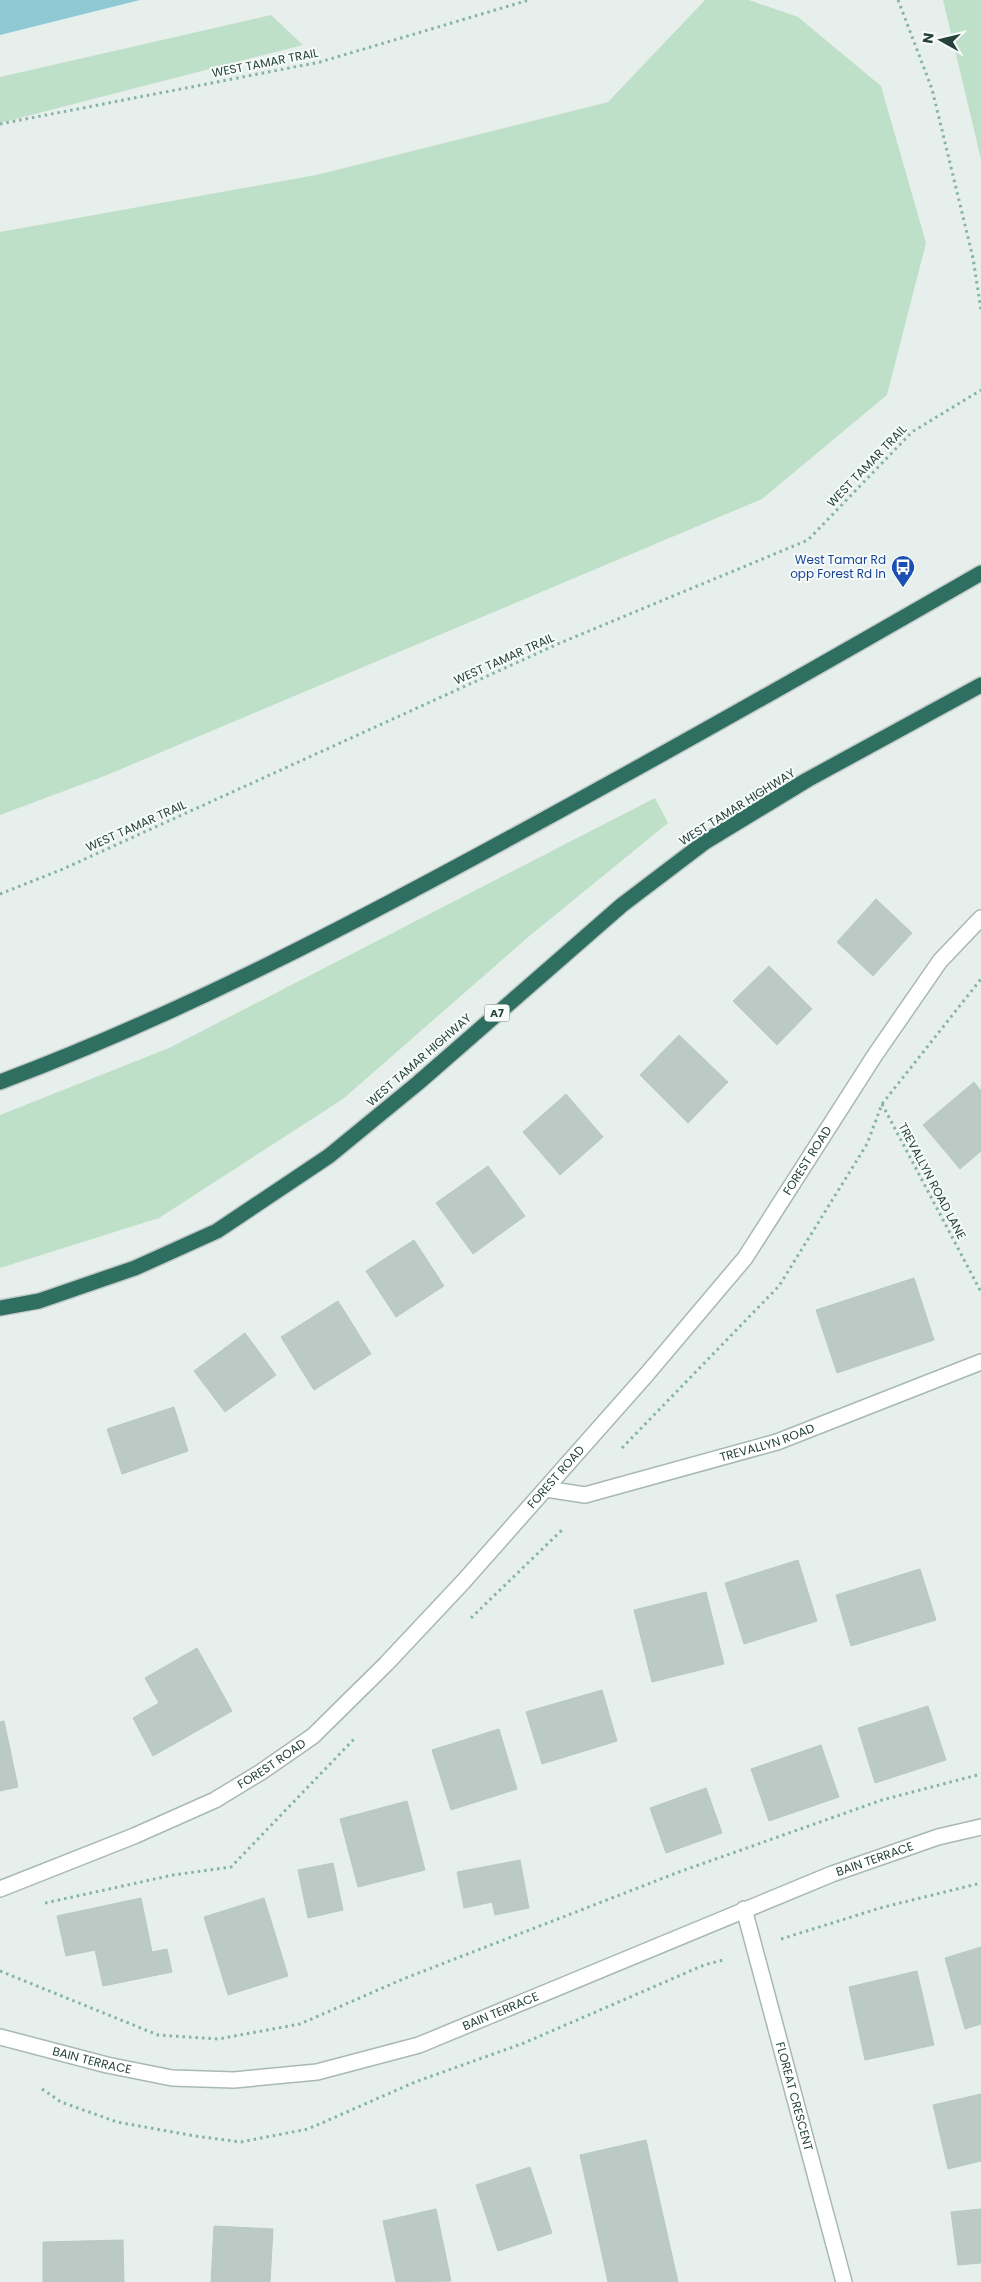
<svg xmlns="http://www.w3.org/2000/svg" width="981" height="2282" font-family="Poppins,sans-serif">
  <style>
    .green { fill: #bfe0c8 }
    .water { fill: #8ec9d4 }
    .building { fill: #bbcac4; stroke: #b8c9c2 }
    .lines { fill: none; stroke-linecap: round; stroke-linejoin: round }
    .minor-casing { stroke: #a8b8b2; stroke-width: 18 }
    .highway-casing { stroke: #c2cac8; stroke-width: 18 }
    .path { stroke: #86b3a5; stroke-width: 3; stroke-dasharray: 2.5 4; stroke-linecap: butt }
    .minor { stroke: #fff; stroke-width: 15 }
    .highway { stroke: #2f6f62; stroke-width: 15 }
    .labels { text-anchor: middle; stroke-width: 4; stroke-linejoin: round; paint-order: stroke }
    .shield { fill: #f7fbf9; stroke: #637a73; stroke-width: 1 }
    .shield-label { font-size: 11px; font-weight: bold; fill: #24423a }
    .street-label { font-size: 12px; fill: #24423a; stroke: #f7fbf9 }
    .transit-label { font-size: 12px; fill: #164399; stroke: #f7fbf9; text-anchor: end }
  </style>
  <rect width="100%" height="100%" fill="#e6efeb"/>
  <!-- green -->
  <g class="green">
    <path d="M705,0h44l49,17 83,69 45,157 -39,152 -125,104 -655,276 -107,40v-583l316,-57 292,-73z"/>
    <path d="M943,0h38v159z"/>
    <path d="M271,15l32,30 -303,78v-46z"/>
    <path d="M655,798l13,25 -141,115 -184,161 -184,119 -159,50v-153l169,-67z"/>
  </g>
  <!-- water -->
  <path class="water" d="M0,0h140l-140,35z"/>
  <!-- building -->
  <g class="building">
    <path d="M876,899l36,34 -39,43 -36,-34z"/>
    <path d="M769,966l43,43 -35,36 -44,-44z"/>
    <path d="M679,1035l49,47 -40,41 -48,-48z"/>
    <path d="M974,1082l7,9v60l-21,18 -37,-44z"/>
    <path d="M566,1094l37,43 -43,38 -37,-43z"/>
    <path d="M488,1166l37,50 -52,38 -37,-51z"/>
    <path d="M414,1240l30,46 -48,31 -30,-46z"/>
    <path d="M914,1278l20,62 -97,33 -21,-63z"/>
    <path d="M338,1301l33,53 -57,36 -33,-53z"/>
    <path d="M245,1333l31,42 -51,37 -31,-41z"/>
    <path d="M174,1407l14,44 -66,23 -15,-45z"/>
    <path d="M798,1560l19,61 -73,23 -19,-61z"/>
    <path d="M920,1569l16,51 -85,26 -15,-51z"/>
    <path d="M706,1592l18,72 -72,18 -18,-72z"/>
    <path d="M197,1648l35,63 -79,45 -20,-38 26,-15 -14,-25z"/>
    <path d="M602,1690l15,51 -75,23 -16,-52z"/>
    <path d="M928,1706l18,54 -71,23 -17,-55z"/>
    <path d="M4,1721l14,66 -18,4v-69z"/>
    <path d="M499,1729l18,60 -66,21 -19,-60z"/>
    <path d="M821,1745l18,52 -70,24 -18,-52z"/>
    <path d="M706,1788l16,45 -56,20 -16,-45z"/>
    <path d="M407,1801l18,69 -67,17 -18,-68z"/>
    <path d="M520,1860l9,48 -34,7 -3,-13 -28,6 -7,-36z"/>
    <path d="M333,1863l10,47 -35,8 -10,-48z"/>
    <path d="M141,1898l11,54 15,-3 5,23 -69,14 -8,-36 -29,6 -9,-40z"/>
    <path d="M264,1898l24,78 -60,19 -24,-78z"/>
    <path d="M981,1947v77l-16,5 -20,-71z"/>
    <path d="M917,1971l17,74 -69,15 -16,-73z"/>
    <path d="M981,2094v67l-33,8 -15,-64z"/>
    <path d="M646,2140l32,142h-70l-28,-127z"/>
    <path d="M530,2167l22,66 -54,18 -22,-66z"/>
    <path d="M436,2209l15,72 -55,1 -13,-61z"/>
    <path d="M981,2209v54l-23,2 -7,-53z"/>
    <path d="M214,2226l59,3 -3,53h-59z"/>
    <path d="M123,2240l1,42h-81v-40z"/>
  </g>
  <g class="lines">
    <!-- minor casing -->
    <g class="minor-casing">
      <g id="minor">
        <path id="s1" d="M546,1489l39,6 192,-53 204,-80"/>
        <path id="s2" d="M0,1889l134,-53 81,-36 46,-28 52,-36 73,-72 77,-82 184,-208 98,-116 130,-203 65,-94 41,-43"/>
        <path id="s3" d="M744,1909l100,373"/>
        <path id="s4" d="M0,2037l107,28 65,13 62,2 83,-8 102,-27 413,-171 106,-37 43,-10"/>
      </g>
    </g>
    <!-- highway casing -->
    <g class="highway-casing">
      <g id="highway">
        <path d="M0,1082c184,-69 358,-161 530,-255 152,-83 302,-168 451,-254"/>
        <path d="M0,1308l39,-7 96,-33 82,-37 112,-75 89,-73 204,-178 83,-63 102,-62 174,-95"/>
      </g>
    </g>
    <!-- path -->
    <g class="path">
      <path d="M898,0l34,89 41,169 8,52"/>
      <path d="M0,124l320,-62 209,-62"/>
      <path d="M0,894l63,-25 497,-226 248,-103 104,-108 69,-42"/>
      <path d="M882,1104l99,188"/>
      <path d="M622,1448l157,-162 88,-142 15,-40 99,-125"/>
      <path d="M471,1618l93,-90"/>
      <path d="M45,1903l128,-28 58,-8 124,-129"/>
      <path d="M781,1939l99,-31 101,-25"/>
      <path d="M0,1971l158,64 60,4 82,-15 103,-45 276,-107 203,-72 99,-26"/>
      <path d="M42,2089l19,13 56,20 78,14 46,6 67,-13 107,-47 109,-39 180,-78 19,-5"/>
    </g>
    <!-- minor -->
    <use href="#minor" class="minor"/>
    <!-- highway -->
    <use href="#highway" class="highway"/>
  </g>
  <!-- icons -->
  <defs>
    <g id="bus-pin" transform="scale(1.25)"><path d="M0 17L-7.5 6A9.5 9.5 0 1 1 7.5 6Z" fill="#1a4fb4" stroke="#f7fbf9"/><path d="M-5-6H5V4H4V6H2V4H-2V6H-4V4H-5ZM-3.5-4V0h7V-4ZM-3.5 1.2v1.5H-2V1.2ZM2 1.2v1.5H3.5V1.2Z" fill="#fff"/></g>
  </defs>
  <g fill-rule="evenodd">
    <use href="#bus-pin" x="903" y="567"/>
  </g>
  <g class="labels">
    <!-- shield labels -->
    <rect class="shield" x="484.5" y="1004.5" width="25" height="17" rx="4"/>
    <g class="shield-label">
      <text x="497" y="1017">A7</text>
    </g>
    <!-- street labels -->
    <g class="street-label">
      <text transform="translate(265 63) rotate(-11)" y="4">WEST TAMAR TRAIL</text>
      <text transform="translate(867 466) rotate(-46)" y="4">WEST TAMAR TRAIL</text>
      <text transform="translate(504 659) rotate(-24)" y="4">WEST TAMAR TRAIL</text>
      <text transform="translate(737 807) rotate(-32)" y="4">WEST TAMAR HIGHWAY</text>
      <text transform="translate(136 826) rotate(-24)" y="4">WEST TAMAR TRAIL</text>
      <text transform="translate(419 1060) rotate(-41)" y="4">WEST TAMAR HIGHWAY</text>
      <text dy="4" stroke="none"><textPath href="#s2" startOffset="1110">FOREST ROAD</textPath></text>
      <text transform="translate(932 1181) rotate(62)" y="4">TREVALLYN ROAD LANE</text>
      <text dy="4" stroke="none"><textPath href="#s1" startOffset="229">TREVALLYN ROAD</textPath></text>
      <text dy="4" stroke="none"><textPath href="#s2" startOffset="705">FOREST ROAD</textPath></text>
      <text dy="4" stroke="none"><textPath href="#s2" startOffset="300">FOREST ROAD</textPath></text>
      <text dy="4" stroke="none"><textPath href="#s4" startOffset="920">BAIN TERRACE</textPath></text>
      <text dy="4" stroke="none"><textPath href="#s4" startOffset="516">BAIN TERRACE</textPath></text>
      <text dy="4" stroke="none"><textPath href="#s4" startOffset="95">BAIN TERRACE</textPath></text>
      <text dy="4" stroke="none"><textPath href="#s3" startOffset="194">FLOREAT CRESCENT</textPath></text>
    </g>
    <!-- transit labels -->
    <g class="transit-label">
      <text x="886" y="564">West Tamar Rd<tspan x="886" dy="14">opp Forest Rd In</tspan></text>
    </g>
  </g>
  <!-- north arrow -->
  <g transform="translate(941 40) rotate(278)" stroke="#f7fbf9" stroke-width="4" paint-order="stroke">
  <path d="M0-4L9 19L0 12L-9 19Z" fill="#24423a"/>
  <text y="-8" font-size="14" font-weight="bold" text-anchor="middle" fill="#24423a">N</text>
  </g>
</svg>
